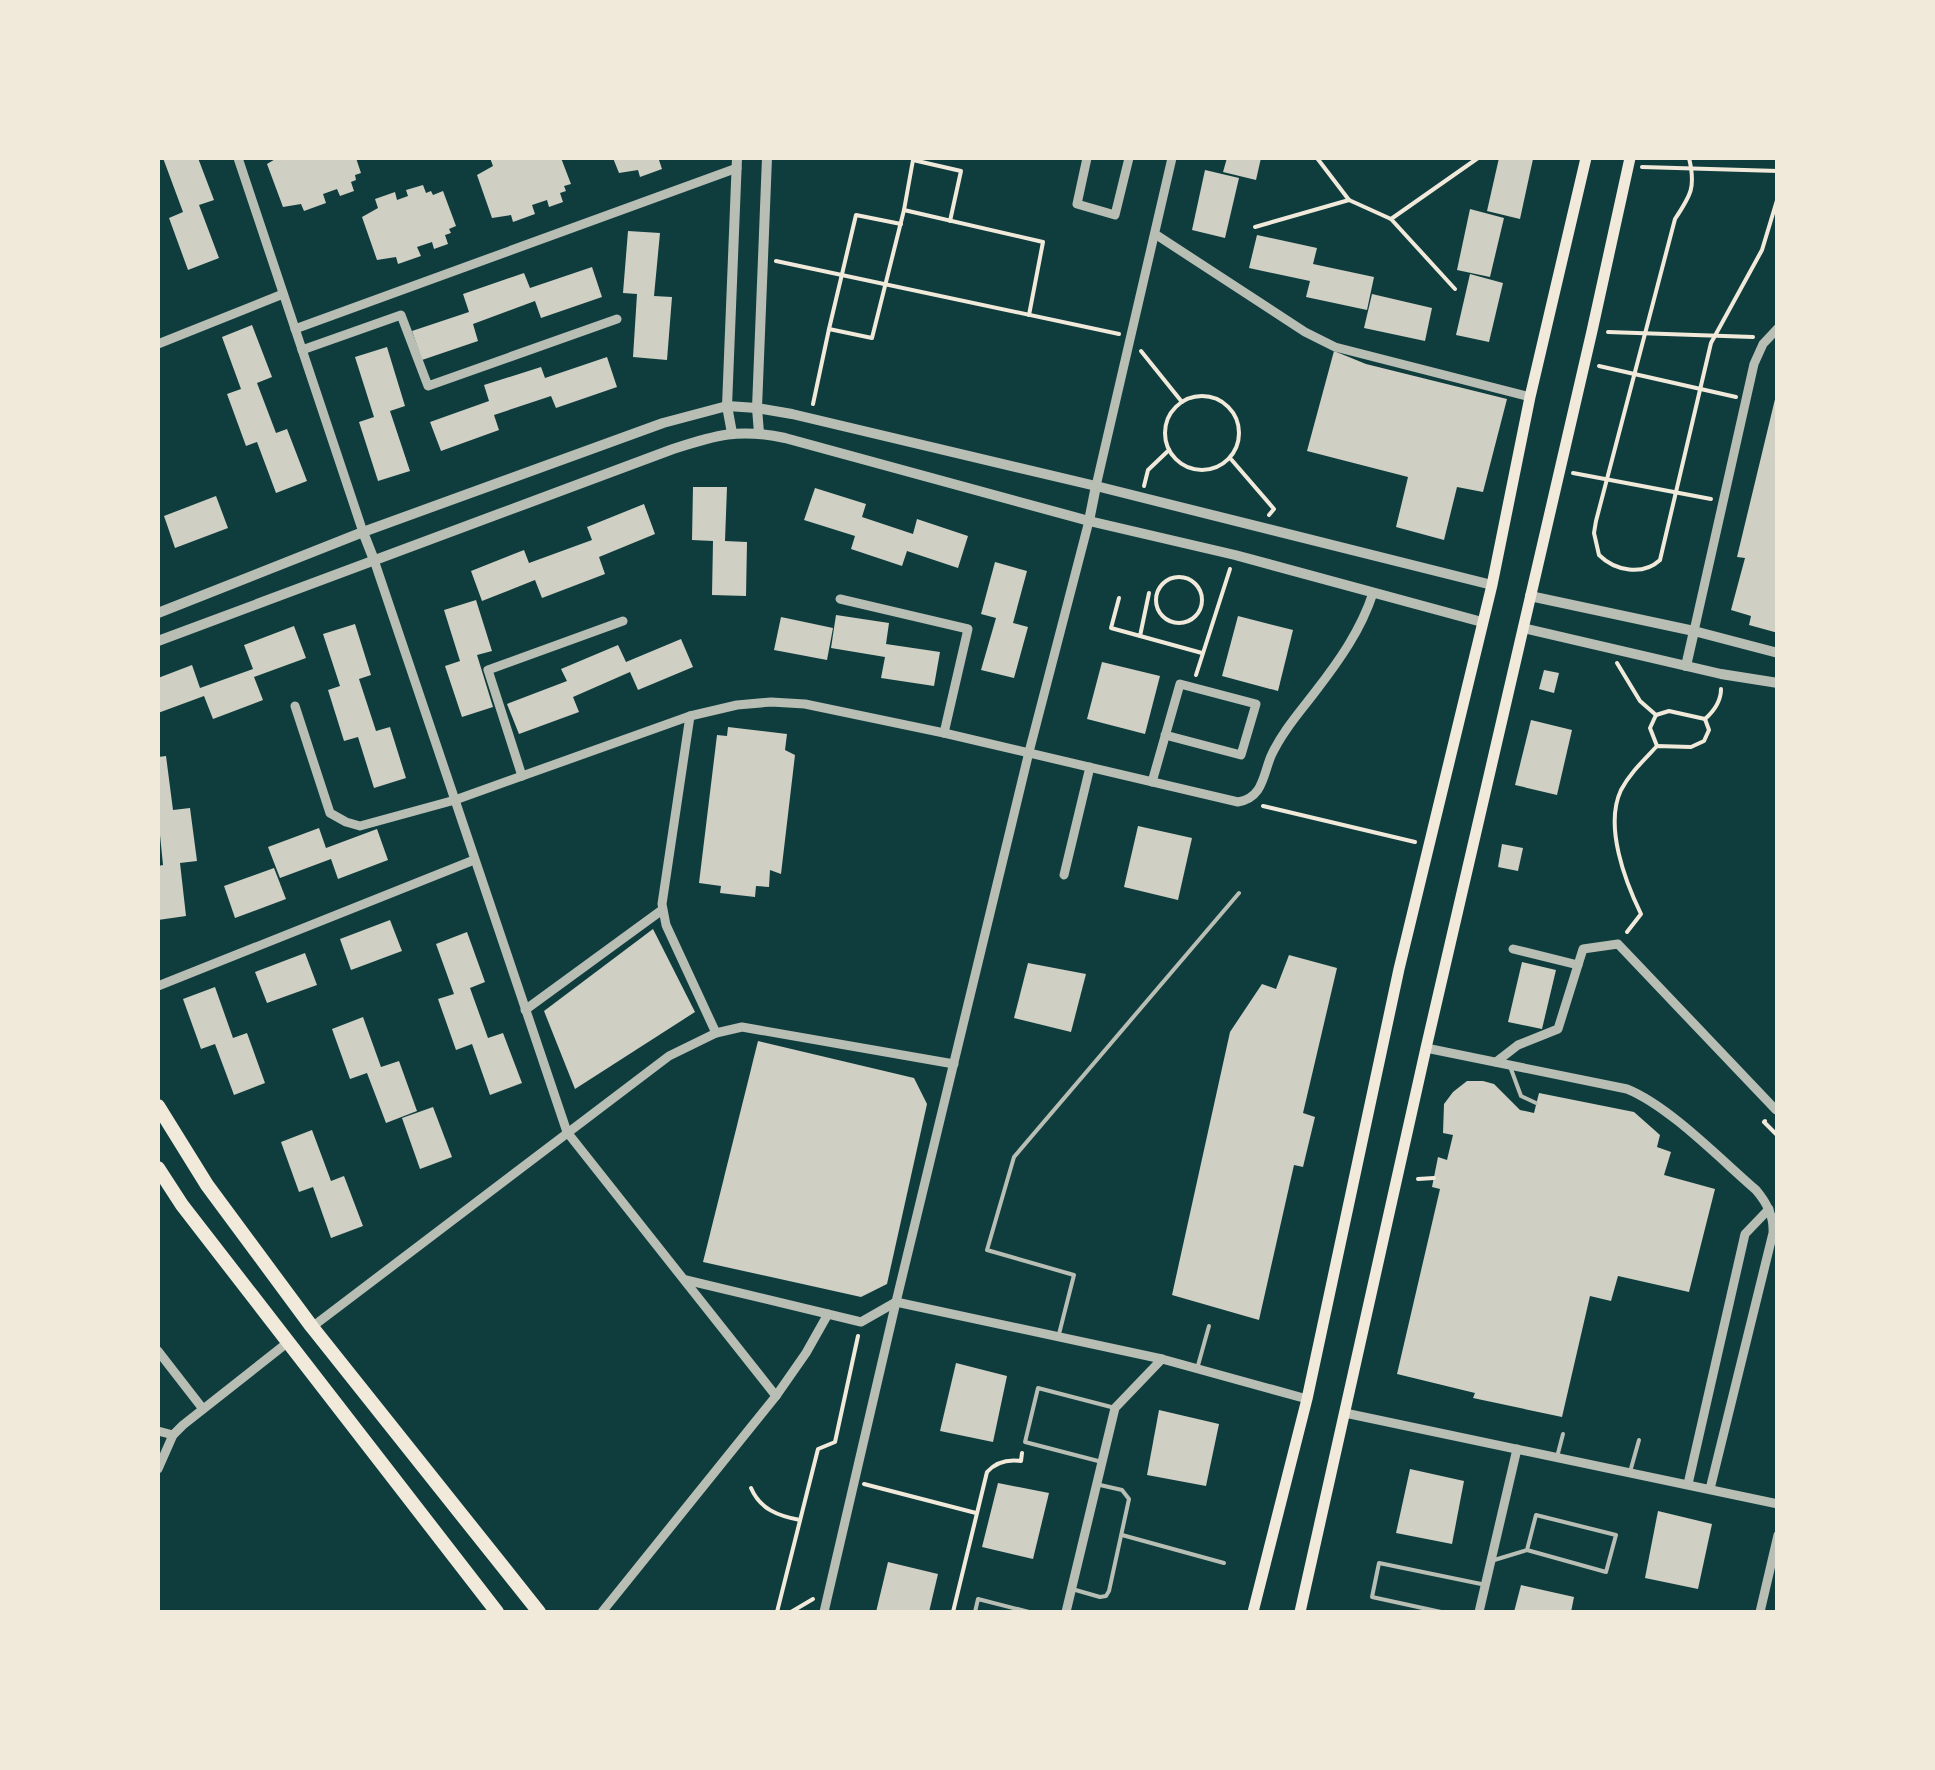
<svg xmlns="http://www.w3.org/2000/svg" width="1935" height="1770" font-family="Karla,sans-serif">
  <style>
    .building { fill: #cfcfc3 }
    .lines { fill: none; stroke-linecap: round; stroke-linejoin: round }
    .path { stroke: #f1e9da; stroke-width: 4 }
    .service { stroke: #b8beb3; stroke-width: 4 }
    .minor { stroke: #b8beb3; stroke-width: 9 }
    .tertiary { stroke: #b8beb3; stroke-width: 10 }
    .secondary { stroke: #f1e9da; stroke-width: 11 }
    .primary { stroke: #f1e9da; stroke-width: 14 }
  </style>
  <rect width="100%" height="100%" fill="#0f3d3e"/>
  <!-- building -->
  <g class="building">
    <path d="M163,158h35l16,42 -15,5 20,53 -31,12 -19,-52 14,-6z"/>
    <path d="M277,158h79l5,15 -6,2 1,5 -5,2 3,9 -14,5 -3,-7 -14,5 3,9 -22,8 -3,-7 -18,3 -16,-43z"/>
    <path d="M490,158h71l10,26 -7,2 2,5 -6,2 3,9 -14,5 -2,-7 -15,5 3,9 -22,8 -2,-7 -19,3 -15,-43 16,-9z"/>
    <path d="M613,158h53l-7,2 3,9 -22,8 -2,-7 -19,3z"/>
    <path d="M1227,158h34l-5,22 -33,-8z"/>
    <path d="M1499,158l34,1 -13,60 -33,-8z"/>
    <path d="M1205,170l34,8 -14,60 -33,-8z"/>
    <path d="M423,185l3,8 5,-2 2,4 10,-4 13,35 -7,3 2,4 -6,2 3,9 -14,5 -2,-7 -15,5 4,9 -23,8 -2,-7 -19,3 -15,-43 16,-9 -3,-9 20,-7 2,8 11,-4 -2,-6z"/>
    <path d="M1470,209l34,9 -14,59 -33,-7z"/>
    <path d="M628,231l32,2 -6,63 18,1 -5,63 -34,-3 4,-63 -14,-1z"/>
    <path d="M1257,235l60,13 -4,16 61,13 -7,33 -61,-13 4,-16 -61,-13z"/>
    <path d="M592,267l10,30 -61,21 -6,-17 -62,23 5,17 -56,19 -10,-29 57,-19 -6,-18 61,-21 6,15z"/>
    <path d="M1470,274l33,9 -14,59 -33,-7z"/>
    <path d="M1372,294l60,14 -7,33 -61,-13z"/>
    <path d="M252,325l20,52 -15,6 19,50 11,-4 20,52 -31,12 -19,-51 -11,4 -19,-52 14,-5 -19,-52z"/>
    <path d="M387,347l18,59 -15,5 20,60 -32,10 -19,-59 15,-5 -19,-60z"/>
    <path d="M1334,351l32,13 141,35 -24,93 -26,-5 -13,53 -48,-13 12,-50 -101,-26z"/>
    <path d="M607,357l10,30 -61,21 -5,-12 -57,19 5,15 -58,21 -11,-29 59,-21 -5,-16 57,-18 4,11z"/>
    <path d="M1776,395h2v238l-29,-8 2,-9 -20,-6 14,-52 -8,-1z"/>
    <path d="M693,487h34l-2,54 22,1 -1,54 -34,-1 1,-54 -21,-1z"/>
    <path d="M815,488l51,16 -4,13 51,17 4,-15 51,17 -10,32 -51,-17 -5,15 -51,-17 4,-13 -51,-16z"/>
    <path d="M216,496l12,32 -53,20 -11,-32z"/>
    <path d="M644,504l11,30 -56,23 6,17 -63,24 -7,-18 -53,21 -11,-30 53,-21 5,13 63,-23 -5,-13z"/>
    <path d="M995,562l32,9 -14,52 15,4 -14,51 -33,-8 15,-52 -15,-4z"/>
    <path d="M476,600l16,51 -15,4 16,52 -31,10 -17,-51 15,-5 -16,-51z"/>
    <path d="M836,615l53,8 -3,21 54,8 -6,34 -53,-8 4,-21 -54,-9z"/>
    <path d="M1238,616l55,14 -15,61 -56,-15z"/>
    <path d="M781,617l52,11 -6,32 -53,-10z"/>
    <path d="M355,624l16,51 -12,4 17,52 14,-4 16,51 -32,10 -16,-51 -14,4 -16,-51 12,-4 -17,-52z"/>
    <path d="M294,626l12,32 -52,19 9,23 -50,19 -9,-23 -46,17v-35l34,-13 8,23 53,-19 -9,-24z"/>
    <path d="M681,639l12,28 -55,23 -8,-18 -57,25 6,15 -60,22 -12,-30 60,-23 -6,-12 57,-24 8,17z"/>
    <path d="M1102,662l58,14 -15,58 -58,-15z"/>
    <path d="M1544,670l15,3 -5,20 -15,-4z"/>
    <path d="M1531,720l41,10 -15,65 -42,-10z"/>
    <path d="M728,727l59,7 -2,16 10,5 -14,119 -11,-4 -1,17 -13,-1 -1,11 -35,-4 1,-7 -22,-3 18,-148 10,1z"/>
    <path d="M166,756l7,54 17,-2 7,53 -17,2 6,53 -28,4v-54l5,-1 -5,-50v-58z"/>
    <path d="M1138,826l54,12 -14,62 -54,-13z"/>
    <path d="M319,828l7,20 51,-19 11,31 -50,19 -7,-20 -51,19 -12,-31z"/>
    <path d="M1502,844l21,4 -5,23 -20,-4z"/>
    <path d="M274,868l12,31 -51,19 -11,-32z"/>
    <path d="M390,920l12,31 -51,19 -11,-31z"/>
    <path d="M653,929l42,83 -120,77 -31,-78z"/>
    <path d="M467,932l18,50 -15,6 18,50 15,-5 19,50 -32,12 -18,-51 -16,6 -18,-51 16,-5 -18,-50z"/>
    <path d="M305,953l12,32 -50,18 -12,-31z"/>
    <path d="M1289,955l48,13 -34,145 12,4 -12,50 -9,-2 -35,155 -87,-25 58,-263 32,-48 14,5z"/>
    <path d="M1522,962l34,8 -14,59 -34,-7z"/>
    <path d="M1028,963l58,11 -15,58 -57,-14z"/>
    <path d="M215,987l18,51 14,-5 18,50 -31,12 -19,-51 -14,5 -18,-50z"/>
    <path d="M363,1017l18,50 18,-6 18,50 -31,12 -19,-50 -17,6 -18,-50z"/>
    <path d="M758,1041l156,37 13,26 -40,180 -26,13 -158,-35z"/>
    <path d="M1467,1081h16l11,3 26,26 14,3 5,-20 95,19 26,23 -3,12 14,5 -7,23 51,14 -26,103 -71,-16 -7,25 -21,-5 -28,121 -89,-19 2,-5 -78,-19 43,-185 -8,-2 6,-30 9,3 6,-25 -10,-2 1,-29 9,-12z"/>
    <path d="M433,1107l19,50 -32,12 -18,-51z"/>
    <path d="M312,1130l19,51 13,-5 19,50 -32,12 -18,-51 -14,5 -18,-50z"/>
    <path d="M956,1363l51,13 -14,66 -53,-11z"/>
    <path d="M1159,1410l60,14 -13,62 -59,-11z"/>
    <path d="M1410,1469l54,12 -12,63 -56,-11z"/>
    <path d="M998,1483l51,10 -16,66 -51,-12z"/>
    <path d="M1658,1511l54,13 -14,65 -53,-11z"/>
    <path d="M888,1562l50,12 -9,38h-53z"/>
    <path d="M1521,1585l53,12 -3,15h-57z"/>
  </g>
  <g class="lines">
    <!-- path -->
    <g class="path">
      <path d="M1317,158l32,42 42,19 64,70"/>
      <path d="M1689,158c7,29 2,37 -14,61l-79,302 -2,12 5,22c16,16 44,21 61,5l51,-217 51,-93 16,-53"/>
      <path d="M1642,167l136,4"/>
      <path d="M904,210l9,-50 48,11 -11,50"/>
      <path d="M1391,219l87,-61"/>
      <path d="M1255,227l94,-27"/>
      <path d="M776,261l343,73"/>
      <path d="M829,329l27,-114 45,9"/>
      <path d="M1608,332l145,5"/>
      <path d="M1141,351l41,51"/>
      <path d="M1599,366l137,31"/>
      <circle cx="1202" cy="433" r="37"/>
      <path d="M813,404l16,-75 43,9 32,-128 139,32 -14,73"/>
      <path d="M1230,458l44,51 -5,6"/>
      <path d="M1573,473l138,26"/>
      <path d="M1144,486l4,-16 21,-20"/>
      <circle cx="1179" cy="600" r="23"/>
      <path d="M1119,598l-8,30 91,25"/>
      <path d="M1140,636l9,-43"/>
      <path d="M1617,663l23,38 16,14"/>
      <path d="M1196,675l34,-106"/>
      <path d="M1656,715l13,-4 36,8"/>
      <path d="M1656,715l-6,13 7,18"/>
      <path d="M1705,719c9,-8 16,-18 16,-30"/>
      <path d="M1263,806l152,36"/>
      <path d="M1627,932l14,-18c-16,-33 -37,-88 -20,-124 9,-17 23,-30 36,-44l34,1 13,-6 5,-11 -4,-11"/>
      <path d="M1765,1121l-1,1 14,14"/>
      <path d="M1418,1179l16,-1"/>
      <path d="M864,1484l112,29"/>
      <path d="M751,1488c9,21 27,28 49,32"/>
      <path d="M777,1612l41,-163 17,-7 23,-106"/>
      <path d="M791,1612l22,-13"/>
      <path d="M953,1612l34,-140c9,-10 20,-13 34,-11l1,-8"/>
    </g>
    <!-- service -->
    <g class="service">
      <path d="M1511,1069l10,27 15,7"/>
      <path d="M1059,1334l15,-59 -87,-25 27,-93 225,-264"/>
      <path d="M1197,1369l12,-43"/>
      <path d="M1557,1457l6,-23"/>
      <path d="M1102,1462l-77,-20 13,-54 77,20"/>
      <path d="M1630,1472l9,-32"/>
      <path d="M1122,1535l102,28"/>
      <path d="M1491,1561l36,-11 79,22 10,-37 -80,-20 -9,35"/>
      <path d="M1072,1589l28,8 6,-1 3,-5 20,-92 -7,-9 -22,-5"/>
      <path d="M975,1612l3,-13 51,13"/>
      <path d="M1441,1612l-69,-15 7,-34 107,22"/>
    </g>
    <!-- minor -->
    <g class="minor">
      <path d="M238,158l125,374"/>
      <path d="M1087,158l-10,46 38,11 14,-57"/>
      <path d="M1155,234l150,98 30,15 195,50"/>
      <path d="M295,329l442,-161"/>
      <path d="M158,344l125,-50"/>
      <path d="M302,350l99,-35 27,71 189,-67"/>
      <path d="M1096,486l76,-328"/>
      <path d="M374,560l193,572 209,264 -174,216"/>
      <path d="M840,599l128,30 -24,104"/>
      <path d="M1694,631l60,-267 9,-20 15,-16"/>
      <path d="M295,706l35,107 16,9 14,4 95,-26 235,-84 47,-11 34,-3 34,2 139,29 294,69c25,-4 25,-27 33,-46 11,-24 28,-43 44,-64 24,-31 46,-62 58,-99"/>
      <path d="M522,776l-34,-106 135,-49"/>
      <path d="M1152,782l28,-98 76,20 -15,51 -76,-20"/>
      <path d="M1064,875l26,-108"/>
      <path d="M1513,949l65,16"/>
      <path d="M158,986l316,-126"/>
      <path d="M525,1010l137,-100"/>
      <path d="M716,1033l26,-6 212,37"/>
      <path d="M1426,1048l201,41c42,17 93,70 129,101 11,13 18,26 17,43l-63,256"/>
      <path d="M1496,1062l22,-17 40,-16 25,-80 35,-5 158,166"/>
      <path d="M686,1280l175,42 35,-20 266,57 145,40"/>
      <path d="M312,1327l357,-271 47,-23 -50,-108 -4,-21 28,-188"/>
      <path d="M158,1351l45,58"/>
      <path d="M776,1396l30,-43 22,-39"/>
      <path d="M1345,1413l433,91"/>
      <path d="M158,1431l15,4"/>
      <path d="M158,1469l15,-34 10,-10 104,-82"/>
      <path d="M1688,1484l57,-250 24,-25"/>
      <path d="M824,1612l72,-310 133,-550 60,-231"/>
      <path d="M1066,1612l49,-204 47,-49"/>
      <path d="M1479,1612l38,-163"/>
      <path d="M1760,1612l18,-77"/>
    </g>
    <!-- tertiary -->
    <g class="tertiary">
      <path d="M732,433l-5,-27 10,-248"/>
      <path d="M759,433l-2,-25 10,-250"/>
      <path d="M1089,521l7,-35"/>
      <path d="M363,532l11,28"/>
      <path d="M1530,596l164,35 84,22"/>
      <path d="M158,613l205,-81 300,-109 64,-17 30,2 35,6 304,72 396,99"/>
      <path d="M1523,628l198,46 57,9"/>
      <path d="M158,641l515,-192c43,-14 66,-21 112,-11l304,83 146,34 247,67"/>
      <path d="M1686,666l8,-35"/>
    </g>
    <!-- secondary -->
    <g class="secondary">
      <path d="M1253,1612l54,-213 92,-430 93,-384 38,-188 56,-239"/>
      <path d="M1300,1612l126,-564 166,-717 38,-173"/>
    </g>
    <!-- primary -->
    <g class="primary">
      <path d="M158,1106l49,79 105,142 227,285"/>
      <path d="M158,1168l24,37 315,407"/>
    </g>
  </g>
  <!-- border -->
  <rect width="1935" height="1770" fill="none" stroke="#f1e9da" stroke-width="320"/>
</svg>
